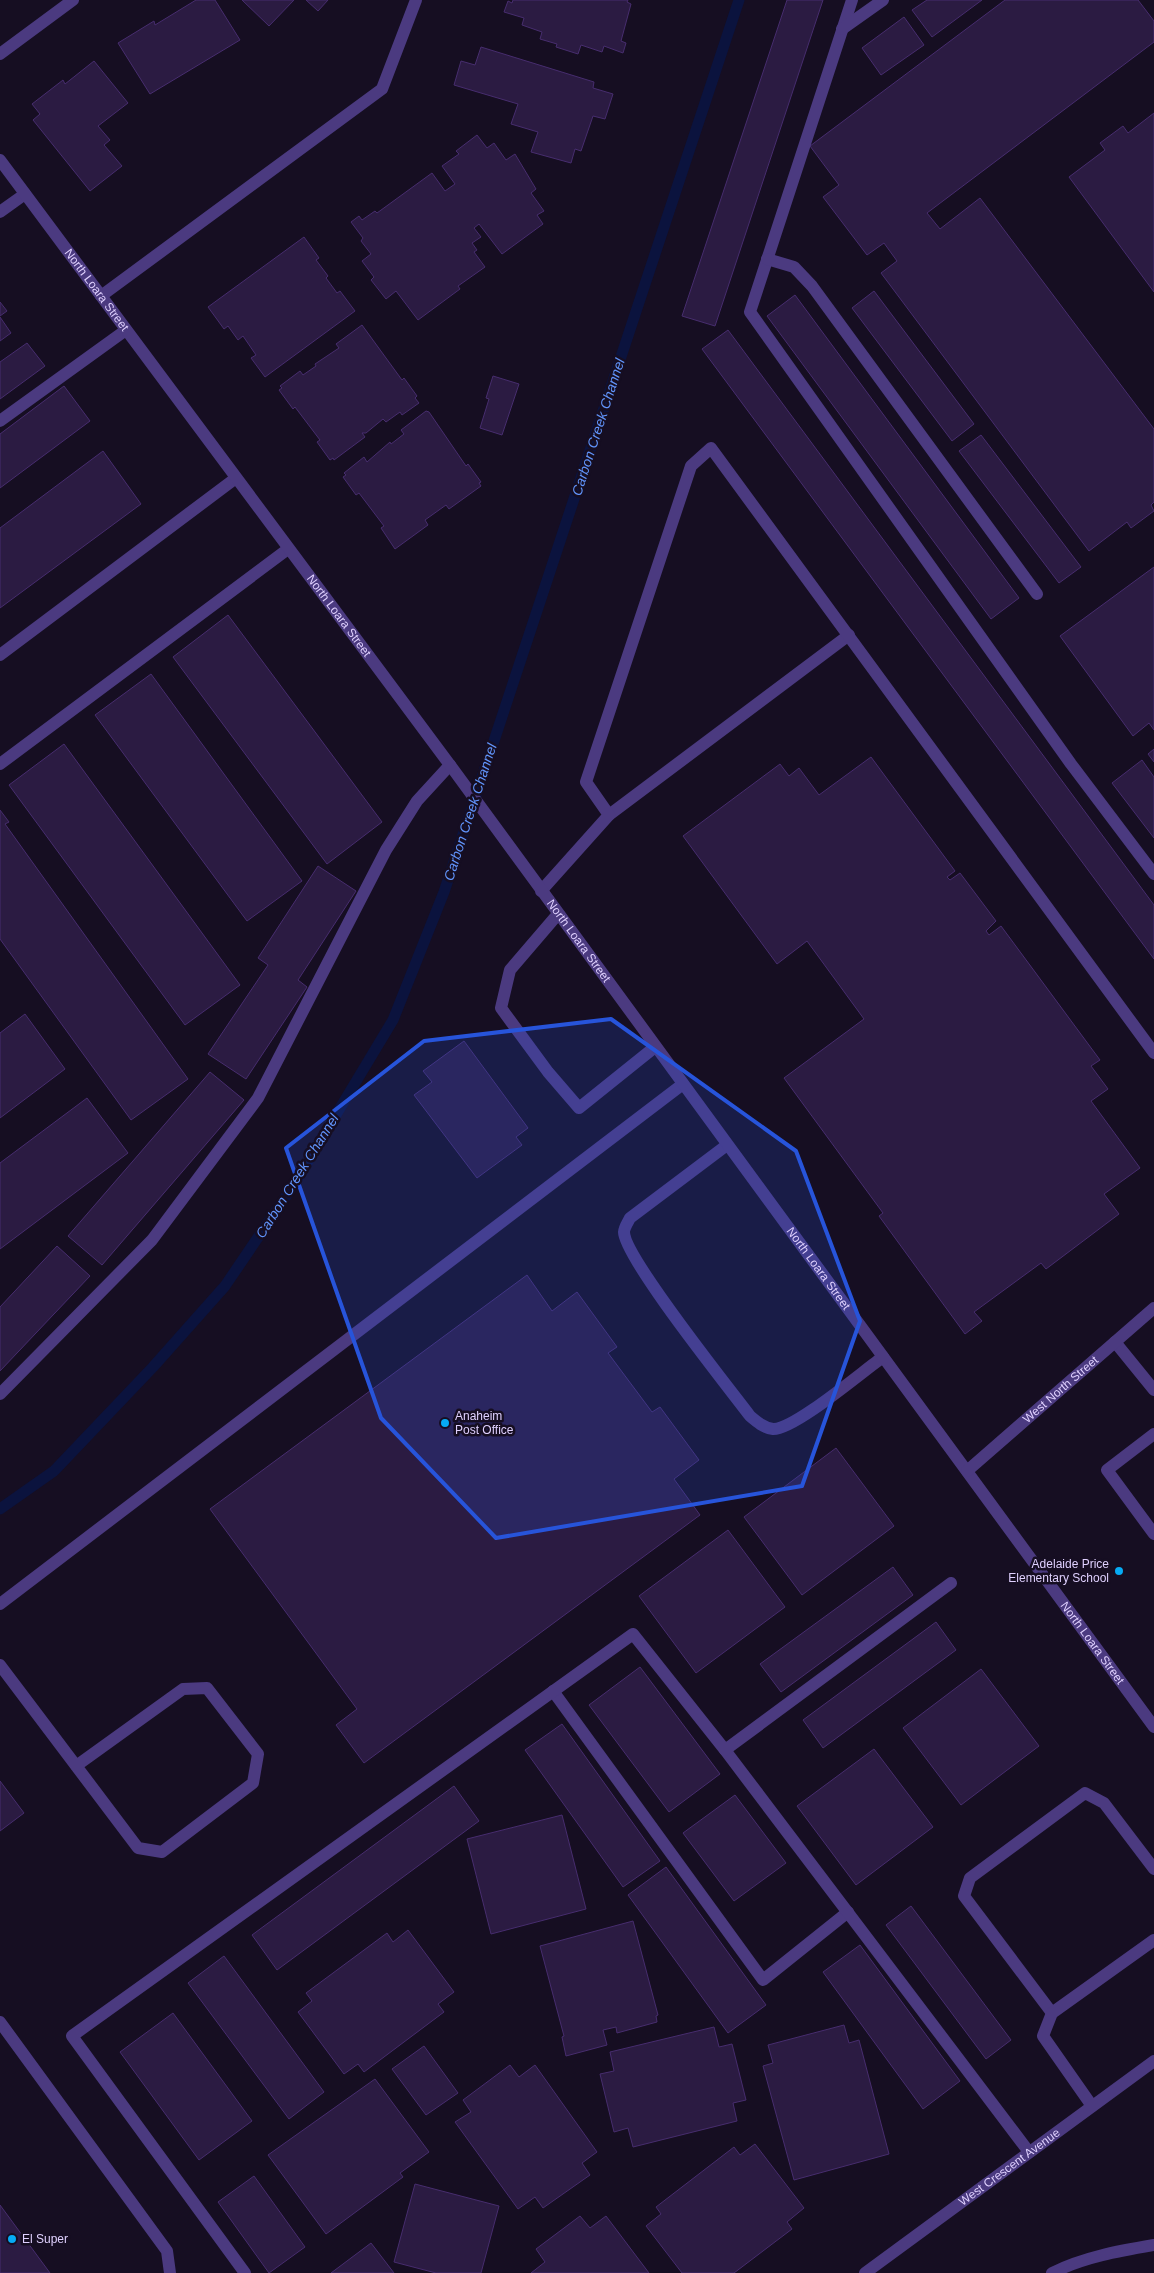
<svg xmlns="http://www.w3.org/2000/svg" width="1154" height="2273" font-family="Arial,sans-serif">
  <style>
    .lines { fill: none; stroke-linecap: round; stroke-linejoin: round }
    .stream { stroke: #0b133e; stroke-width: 11 }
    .building { fill: #2b1b42; stroke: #472d6e }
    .service { stroke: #4b3a80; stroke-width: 12 }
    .minor { stroke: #4b3a80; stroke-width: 12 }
    .tertiary { stroke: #4b3a80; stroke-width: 12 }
    .marked { fill: #2754da; fill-opacity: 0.2; stroke: #2754da; stroke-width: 4; stroke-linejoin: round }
    .poi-dot { fill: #06abf4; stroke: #160e22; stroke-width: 2 }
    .labels { text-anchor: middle; stroke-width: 5; stroke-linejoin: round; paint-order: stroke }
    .street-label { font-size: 12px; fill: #dfd0fe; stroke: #160e22 }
    .poi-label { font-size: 12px; fill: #dfd0fe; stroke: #160e22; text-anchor: start }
    .water-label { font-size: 14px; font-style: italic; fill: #6194fb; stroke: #160e22 }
  </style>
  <rect width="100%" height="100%" fill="#160e22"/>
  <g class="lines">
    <!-- stream -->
    <path class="stream" d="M0,1509l54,-38 99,-104 72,-81 70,-103 98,-163 51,-128 295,-892"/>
  </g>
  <!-- building -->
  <g class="building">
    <path d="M196,0h19l25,40 -90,54 -32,-51 36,-22 1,4z"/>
    <path d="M242,0h52l-25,26z"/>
    <path d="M306,0h22l-10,11z"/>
    <path d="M513,0h115l-1,2 4,2 -10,37 5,2 -3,10 -19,-7 -2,6 -21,-7 -3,9 -22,-7 1,-3 -17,-5 2,-7 -20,-7 2,-7 -20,-6 4,-11 4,2z"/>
    <path d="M787,0h36l-108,326 -33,-10z"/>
    <path d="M927,0h55l-50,37 -20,-27z"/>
    <path d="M1005,0h133l16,21v21l-227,171 13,16 40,-31 174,231v73l-3,3 3,6 -23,17 -4,-6 -38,29 -208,-278 16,-12 -13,-18 -17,12 -44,-58 16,-12 -29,-39z"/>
    <path d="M904,17l20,28 -43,30 -19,-27z"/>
    <path d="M481,47l113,35 -1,6 20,6 -8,25 -12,-3 -12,35 -6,-2 -4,14 -40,-11 7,-20 -27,-8 7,-20 -64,-19 7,-24 14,4z"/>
    <path d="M94,61l34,42 -30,23 12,14 -6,5 18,21 -32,25 -57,-71 7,-6 -8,-10 31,-24 2,4z"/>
    <path d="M1154,113v179l-85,-115 36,-27 -5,-7 23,-17 5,7z"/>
    <path d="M477,135l10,13 7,-5 12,17 9,-6 21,35 -5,4 13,18 -7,4 6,9 -41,30 -23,-30 -5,4 7,9 -9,6 5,7 -3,2 11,15 -27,19 2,3 -42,31 -22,-29 -10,8 -15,-19 3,-3 -12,-16 9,-7 -10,-13 2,-3 -12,-16 8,-6 3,4 13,-9 2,2 55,-40 13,18 10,-7 -13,-18 17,-12 -3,-3z"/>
    <path d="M304,237l15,21 -3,2 12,16 -2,2 11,15 3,-2 15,20 -90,66 -14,-19 5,-3 -13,-19 -5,4 -10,-14 -4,3 -16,-22z"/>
    <path d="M874,291l100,133 -22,17 -100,-133z"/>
    <path d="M795,295l224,303 -28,21 -224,-303z"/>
    <path d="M0,302l7,9 -7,5z"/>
    <path d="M0,317l11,16 -11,8z"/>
    <path d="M362,325l40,55 2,-2 13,18 -2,2 4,5 -17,12 -2,-3 -14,10 -3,-3 -17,14h-4l3,4 -31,23 -1,-2 -3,2 -13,-18 3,-2 -25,-33 -2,2 -14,-19 3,-2 -2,-2 20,-15 3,4 13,-9 -1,-2 24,-16 -3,-4z"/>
    <path d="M728,330l426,575v54l-452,-610z"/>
    <path d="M27,343l18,23 -45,33v-37z"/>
    <path d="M493,376l26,8 -17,51 -22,-7 9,-29 -3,-1z"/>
    <path d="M64,386l26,35 -90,67v-54z"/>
    <path d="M426,411l3,1 37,54 2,-2 13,18 -2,1 2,3 -32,23 -3,-4 -21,15 3,5 -33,24 -14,-21 3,-2 -25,-33 -3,2 -13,-18 3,-2 -2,-2 20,-16 3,5 23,-20 1,2 13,-10 -3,-4z"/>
    <path d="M981,435l100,132 -22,16 -100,-132z"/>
    <path d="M103,451l38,53 -141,104v-80z"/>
    <path d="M1154,567v163l-5,-7 -16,13 -73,-100z"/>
    <path d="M228,615l154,207 -55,42 -154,-207z"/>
    <path d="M151,674l151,207 -55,40 -152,-206z"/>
    <path d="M64,744l176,241 -55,40 -176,-240z"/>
    <path d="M1154,749v13l-6,-8z"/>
    <path d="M871,757l84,114 -8,6 3,3 10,-7 36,48 -10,10 3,4 12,-9 99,134 -9,6 17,23 -17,12 49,67 -36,26 15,20 -73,55 -5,-6 -67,49 8,9 -17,13 -86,-118 4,-3 -99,-135 80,-59 -57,-78 -30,23 -94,-128 97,-72 9,12 10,-8 20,27z"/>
    <path d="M1142,760l12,17v61l-42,-55z"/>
    <path d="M0,810l9,12 -4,2 183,255 -57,41 -131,-181z"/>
    <path d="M318,866l38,25 -58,89 9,7 -61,92 -38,-25 60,-89 -10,-7z"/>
    <path d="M25,1014l40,55 -65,49v-85z"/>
    <path d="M464,1041l64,87 -12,9 6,8 -45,33 -63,-83 18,-13 -9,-11z"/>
    <path d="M210,1072l34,28 -142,165 -34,-29z"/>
    <path d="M87,1098l41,55 -128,96v-86z"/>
    <path d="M57,1246l33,30 -90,95v-64z"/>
    <path d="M527,1275l25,36 25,-19 40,55 -9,6 44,59 8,-5 39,53 -25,19 26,36 -336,248 -28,-38 21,-16 -147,-200z"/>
    <path d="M836,1448l58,78 -92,69 -58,-78z"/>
    <path d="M728,1530l57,77 -89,66 -57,-77z"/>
    <path d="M893,1567l20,28 -132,97 -21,-28z"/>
    <path d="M936,1622l20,28 -133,98 -20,-28z"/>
    <path d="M640,1667l80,107 -51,38 -80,-107z"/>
    <path d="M981,1669l58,77 -78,59 -58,-77z"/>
    <path d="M562,1724l98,137 -37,26 -98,-137z"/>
    <path d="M874,1749l59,78 -77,58 -59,-79z"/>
    <path d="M0,1781l24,32 -24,18z"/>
    <path d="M454,1786l25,35 -202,149 -25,-35z"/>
    <path d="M735,1795l51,68 -52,38 -51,-68z"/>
    <path d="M562,1815l24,94 -95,25 -24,-95z"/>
    <path d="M666,1867l100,138 -38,28 -100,-138z"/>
    <path d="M911,1906l100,134 -25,19 -100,-134z"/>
    <path d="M633,1921l25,94 -2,1 1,6 -40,11 -1,-6 -13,3 4,15 -41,11 -4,-19 2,-1 -24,-90z"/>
    <path d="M408,1930l46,62 -16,12 6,8 -80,60 -6,-8 -14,10 -46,-62 14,-11 -6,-8 81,-60 6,9z"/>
    <path d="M860,1945l100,136 -37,28 -100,-137z"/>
    <path d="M224,1956l100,136 -35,27 -101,-136z"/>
    <path d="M173,2013l79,108 -53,39 -79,-108z"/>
    <path d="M844,2025l5,18 10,-3 30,114 -95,26 -31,-114 10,-3 -5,-18z"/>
    <path d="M714,2027l5,20 13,-3 14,56 -13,3 4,18 -104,26 -5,-19 -14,4 -14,-58 14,-3 -4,-19z"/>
    <path d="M424,2046l34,47 -32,22 -34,-46z"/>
    <path d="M510,2065l9,12 16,-12 62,87 -15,11 8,12 -47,33 -8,-11 -17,12 -63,-87 16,-10 -8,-12z"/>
    <path d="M375,2079l54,73 -29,21 3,4 -77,57 -58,-79z"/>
    <path d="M755,2144l49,64 -17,14 5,7 -58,44h-52l-36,-47 15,-12 -5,-7 78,-60 6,8z"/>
    <path d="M254,2176l51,71 -36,26 -51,-71z"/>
    <path d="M415,2184l84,22 -18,67h-45l-42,-11z"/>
    <path d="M0,2205l50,68h-50z"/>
    <path d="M580,2216l10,12 16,-12 43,57h-118l14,-11 -9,-13z"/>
    <path d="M371,2243l23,30h-63z"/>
  </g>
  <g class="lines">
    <!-- service -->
    <g class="service">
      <path d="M852,0l-102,312 321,452 83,110"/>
      <path d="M842,29l41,-29"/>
      <path d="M0,212l25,-18"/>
      <path d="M767,259l27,8 18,19 225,308"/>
      <path d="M101,296l281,-207 34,-89"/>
      <path d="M0,421l126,-91"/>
      <path d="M0,655l236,-177"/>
      <path d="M0,764l288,-215"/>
      <path d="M609,815l240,-180"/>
      <path d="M541,891l68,-76 -23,-33 105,-316 20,-18 443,605"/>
      <path d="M558,914l-48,56 -9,38 47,64 31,36 76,-61"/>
      <path d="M727,1145l-97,73c-2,4 -6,10 -6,14 0,25 105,156 126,184 7,6 14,12 23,13 21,1 90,-58 110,-72"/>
      <path d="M1115,1342l39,48"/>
      <path d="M0,1394l152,-154 106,-142 128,-248 31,-49 33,-36"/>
      <path d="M1154,1434l-47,36 47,64"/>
      <path d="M0,1604l683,-520"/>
      <path d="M0,1665l138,183 24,4 91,-69 5,-29 -51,-66 -24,1 -107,77"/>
      <path d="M553,1691l210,289 85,-68"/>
      <path d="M725,1750l304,402"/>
      <path d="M1052,2013l-88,-117 6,-18 115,-85 19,10 50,66"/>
      <path d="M0,2022l167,229 3,22"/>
      <path d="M1092,2106l-49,-70 9,-23 102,-73"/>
      <path d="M245,2273l-173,-237 561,-402 92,116 226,-167"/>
      <path d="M1052,2273c32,-16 67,-22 102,-28"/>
    </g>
    <!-- minor -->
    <path class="minor" d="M0,54l73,-54"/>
    <!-- tertiary -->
    <g class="tertiary">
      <path id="s1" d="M0,160l450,605 704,962"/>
      <path id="s2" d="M967,1471l187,-163"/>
      <path id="s3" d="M865,2273l289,-212"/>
    </g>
  </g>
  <!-- marked area -->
  <path class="marked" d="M611,1019l185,132 64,170 -58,165 -306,52 -115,-120 -95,-270 138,-107z"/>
  <!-- markers -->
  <g class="poi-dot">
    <circle cx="445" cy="1423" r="5"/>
    <circle cx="1119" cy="1571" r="5"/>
    <circle cx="12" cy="2239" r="5"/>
  </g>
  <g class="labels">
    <!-- street labels -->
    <g class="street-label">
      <text dy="4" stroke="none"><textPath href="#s1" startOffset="162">North Loara Street</textPath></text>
      <text dy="4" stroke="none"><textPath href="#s1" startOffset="568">North Loara Street</textPath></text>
      <text dy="4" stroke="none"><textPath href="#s1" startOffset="972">North Loara Street</textPath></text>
      <text dy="4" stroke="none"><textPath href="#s1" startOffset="1378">North Loara Street</textPath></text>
      <text dy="4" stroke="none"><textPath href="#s2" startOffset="124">West North Street</textPath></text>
      <text dy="4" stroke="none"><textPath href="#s1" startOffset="1842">North Loara Street</textPath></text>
      <text dy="4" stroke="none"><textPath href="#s3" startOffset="179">West Crescent Avenue</textPath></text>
    </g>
    <!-- poi labels -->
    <g class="poi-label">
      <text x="455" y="1420">Anaheim<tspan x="455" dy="14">Post Office</tspan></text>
      <text x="1109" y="1568" text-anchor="end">Adelaide Price<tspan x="1109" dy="14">Elementary School</tspan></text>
      <text x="22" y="2243">El Super</text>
    </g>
    <!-- water labels -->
    <g class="water-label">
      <text transform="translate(598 427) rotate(-72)" y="5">Carbon Creek Channel</text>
      <text transform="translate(470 812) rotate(-72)" y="5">Carbon Creek Channel</text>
      <text transform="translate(297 1176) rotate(-58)" y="5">Carbon Creek Channel</text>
    </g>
  </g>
</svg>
